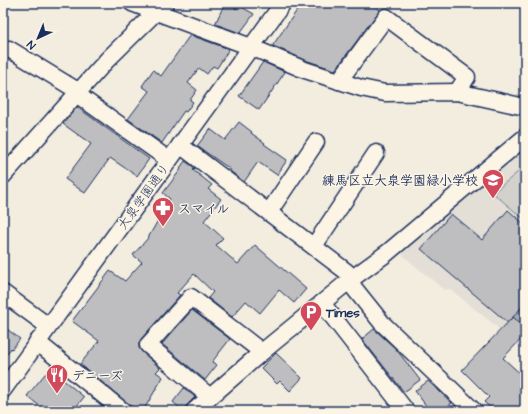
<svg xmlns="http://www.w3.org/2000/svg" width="528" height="414" font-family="'Architects Daughter','Klee One',sans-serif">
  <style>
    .built { fill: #e3dfd6 }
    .green { fill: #d3d1cc; stroke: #778095 }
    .water { fill: #a9acb3; stroke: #707a91 }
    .building { fill: #bebec0; stroke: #1b2f5e }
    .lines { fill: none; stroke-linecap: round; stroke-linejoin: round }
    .minor-casing { stroke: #1b2f5e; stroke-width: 19 }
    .minor { stroke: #fcf5e5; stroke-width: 16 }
    .labels { text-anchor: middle; stroke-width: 3; stroke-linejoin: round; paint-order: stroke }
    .poi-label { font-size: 13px; font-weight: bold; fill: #1b2f5e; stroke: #fcf5e5; text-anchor: start }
    .street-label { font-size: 13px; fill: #1b2f5e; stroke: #fcf5e5 }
  </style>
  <rect width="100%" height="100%" fill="#f3ede0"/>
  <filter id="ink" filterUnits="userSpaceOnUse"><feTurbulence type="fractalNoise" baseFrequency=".025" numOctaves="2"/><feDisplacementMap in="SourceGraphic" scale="8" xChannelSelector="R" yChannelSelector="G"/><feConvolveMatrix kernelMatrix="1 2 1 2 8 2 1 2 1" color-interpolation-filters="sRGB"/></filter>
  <g filter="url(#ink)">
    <!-- built -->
    <path class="built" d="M525,147v203l-75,-61 -6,1 -45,-38z"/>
    <!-- green -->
    <path class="green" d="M525,166v54l-32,-27z"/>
    <!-- water -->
    <path class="water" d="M525,303v24l-12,-10z"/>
    <!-- building -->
    <g class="building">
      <path d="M225,3l12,6 1,-4 16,9 -14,19 -25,-9z"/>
      <path d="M302,3h69l9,7 -45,60 -27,-9 -35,-15v-1z"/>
      <path d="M190,35l39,14 -12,19 -4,-2 -6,8 -8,-6 -11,15 9,7 -7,10 3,2 -7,10 -2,-1 -22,32 -34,-24 21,-28 -7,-5 11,-16 8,6z"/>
      <path d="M263,62l22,10 -26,38 -20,-14z"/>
      <path d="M77,107l72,52 -12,17 -27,-18 -25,35 -20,-14 26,-35 -28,-20z"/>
      <path d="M239,122l13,10 -1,1 14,10 -1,1 23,16 -10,15 -19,-13 -14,20 -15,-12 1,-1 -33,-23 13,-17 15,11z"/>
      <path d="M185,161l10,7 -2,2 19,15 -4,4 13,10 -17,22 19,17 -7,7 22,19 17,-19 51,44 -12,14 -15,-13 -19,23 -14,-12 -14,16 -24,-19 5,-6 -19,-18 -17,19 3,2 -39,44 -2,4v5l3,4 18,16 -4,4 7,5 -20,34h-6l-57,-47 19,-23 -27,-20 38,-50 15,10 17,-19 -9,-7 15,-17 22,-39 -7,-6 18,-24 -1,-1z"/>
      <path d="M508,210l17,15v78l-17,20 -87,-74 30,-35 31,26z"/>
      <path d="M192,310l38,29 -18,23 5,3 -12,15 -43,-36z"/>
      <path d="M513,317l12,10v8l-22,23 22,20v33h-31l-10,-9 5,-5 -27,-27z"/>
      <path d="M3,326l17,13 -8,10 -1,-1 -8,11z"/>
      <path d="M374,329l22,20 24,31 -16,12 -42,-53z"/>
      <path d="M276,353l26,25 -12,13 -10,-10 -3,3 -16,-16z"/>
      <path d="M51,372h8l4,3 -2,3 23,19 -11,14h-27l-19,-15 18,-22z"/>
      <path d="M428,381l24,22 -11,8h-11l-15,-20z"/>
      <path d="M184,388l11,9 -7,7 -5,7 -10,-9z"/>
    </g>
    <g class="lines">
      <!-- minor casing -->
      <g class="minor-casing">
        <g id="minor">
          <path d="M132,3l119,44 54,23 56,18 24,5 72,-1 68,15"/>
          <path d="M9,49l64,39 9,10 87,62"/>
          <path d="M339,81l47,-64 81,60 -10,15"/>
          <path d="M180,145l167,127 7,16 28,35 92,88"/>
          <path d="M3,176l104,-116 58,-57"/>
          <path d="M269,212l47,-70"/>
          <path d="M314,246l62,-93"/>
          <path d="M3,293l45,33"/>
          <path d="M322,303l84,108"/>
          <path d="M37,342l86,69"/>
          <path d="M3,390l280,-387"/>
          <path d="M210,397l-62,-52 43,-48 71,55"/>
          <path d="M194,411l68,-59 88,-72 37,-27 138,-116"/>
        </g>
      </g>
      <!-- minor -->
      <use href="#minor" class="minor"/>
    </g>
  </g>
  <!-- icons -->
  <defs>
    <g id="school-pin" transform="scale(1.15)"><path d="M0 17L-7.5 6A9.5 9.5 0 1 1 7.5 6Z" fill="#d1495b" stroke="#fcf5e5"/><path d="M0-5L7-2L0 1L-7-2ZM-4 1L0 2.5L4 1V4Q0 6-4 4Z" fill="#fff"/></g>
    <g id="pharmacy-pin" transform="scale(1.15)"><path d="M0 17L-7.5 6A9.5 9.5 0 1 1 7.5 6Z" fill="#d1495b" stroke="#fcf5e5"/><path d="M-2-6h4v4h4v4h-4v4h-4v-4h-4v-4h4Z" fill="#fff"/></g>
    <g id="parking-pin" transform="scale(1.15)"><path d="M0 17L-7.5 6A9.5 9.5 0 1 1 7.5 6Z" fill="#d1495b" stroke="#fcf5e5"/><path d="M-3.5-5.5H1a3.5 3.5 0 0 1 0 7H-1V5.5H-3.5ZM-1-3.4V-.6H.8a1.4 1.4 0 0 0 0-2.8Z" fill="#fff"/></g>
    <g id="restaurant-pin" transform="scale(1.15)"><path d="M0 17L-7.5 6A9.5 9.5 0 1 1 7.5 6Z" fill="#d1495b" stroke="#fcf5e5"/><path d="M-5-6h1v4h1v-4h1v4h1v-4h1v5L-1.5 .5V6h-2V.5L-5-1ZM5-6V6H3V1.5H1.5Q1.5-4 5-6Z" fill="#fff"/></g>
  </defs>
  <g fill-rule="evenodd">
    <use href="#school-pin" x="493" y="180"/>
    <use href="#pharmacy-pin" x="163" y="208"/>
    <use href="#parking-pin" x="311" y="312"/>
    <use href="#restaurant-pin" x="57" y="375"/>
  </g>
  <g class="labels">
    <!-- poi labels -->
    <g class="poi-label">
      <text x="478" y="185" text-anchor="end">練馬区立大泉学園緑小学校</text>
      <text x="178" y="213">スマイル</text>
      <text x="326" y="317">Times</text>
      <text x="72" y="380">デニーズ</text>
    </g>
    <!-- street labels -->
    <g class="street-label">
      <text transform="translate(143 196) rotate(-54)" y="5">大泉学園通り</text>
    </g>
  </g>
  <!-- margin -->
  <rect width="528" height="414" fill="none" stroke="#fcf5e5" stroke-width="16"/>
  <rect x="8" y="8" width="512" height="398" fill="none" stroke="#1b2f5e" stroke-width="1.5" filter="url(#ink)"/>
  <!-- north arrow -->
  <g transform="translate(38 38) rotate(224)" stroke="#fcf5e5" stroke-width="3" paint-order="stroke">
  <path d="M0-3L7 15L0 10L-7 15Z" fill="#1b2f5e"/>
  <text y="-6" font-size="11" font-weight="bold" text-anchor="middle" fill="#1b2f5e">N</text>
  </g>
</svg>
